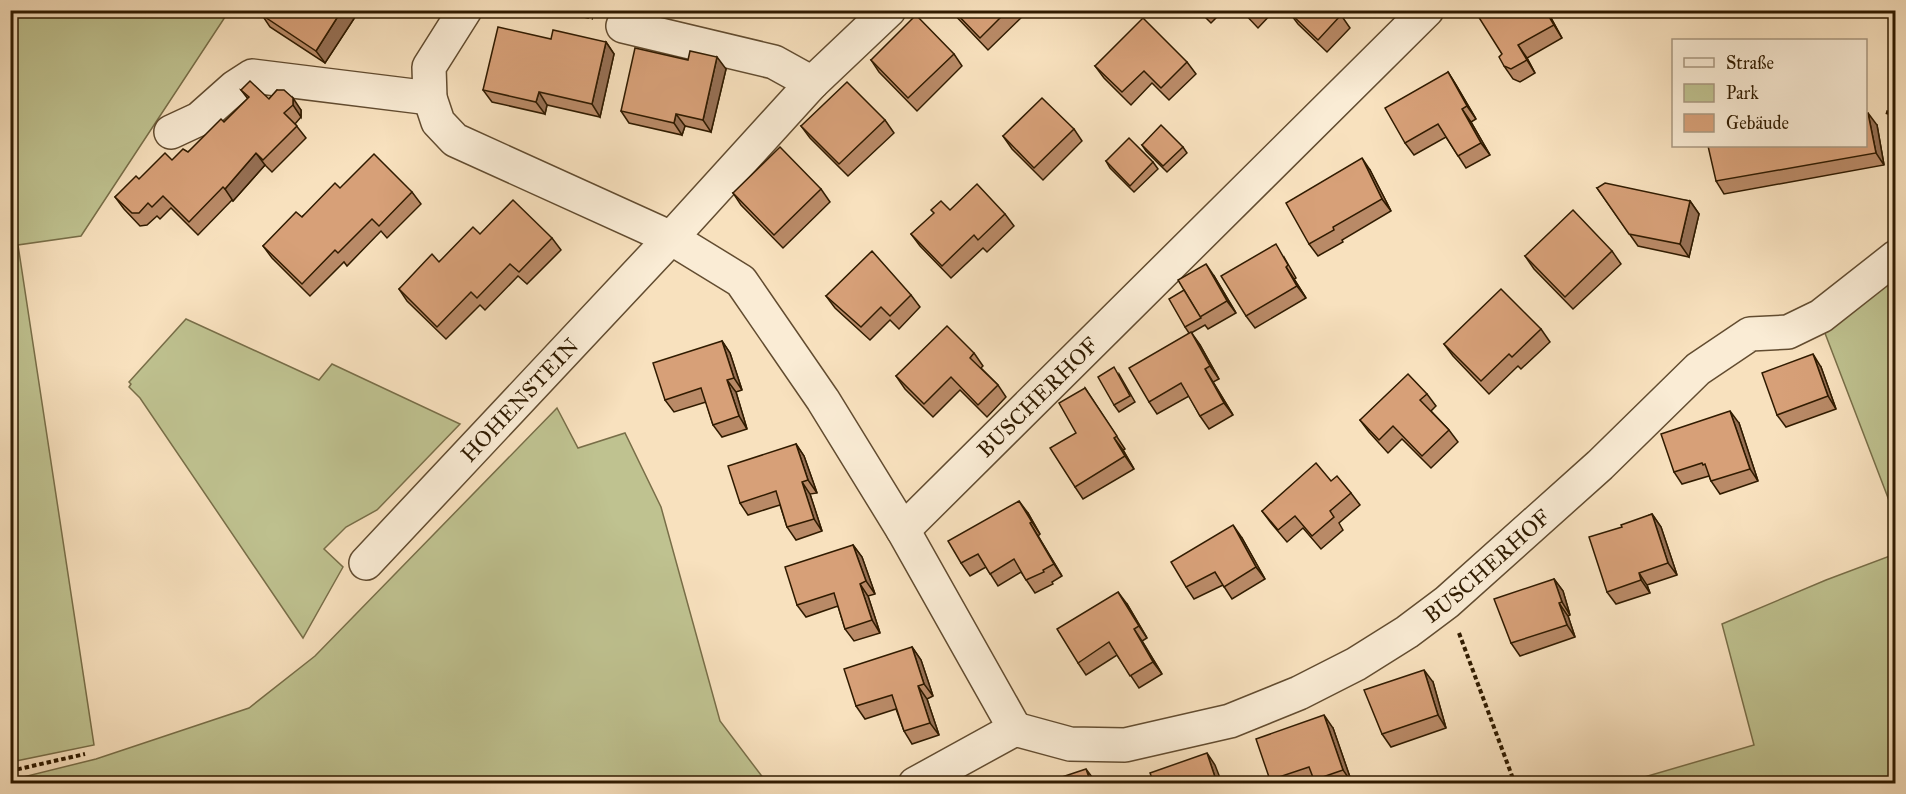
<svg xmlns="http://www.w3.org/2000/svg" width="1906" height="794" font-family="'IM FELL Great Primer',serif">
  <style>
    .green { fill: #bfc290; stroke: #786e48; stroke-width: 1.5 }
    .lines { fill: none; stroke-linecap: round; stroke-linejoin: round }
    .minor-casing { stroke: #624c30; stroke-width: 36 }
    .path { stroke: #301b00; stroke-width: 4; stroke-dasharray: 4.5 3; stroke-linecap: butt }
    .minor { stroke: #faecd5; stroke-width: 33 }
    .wall { fill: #b98a67; stroke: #301b00; stroke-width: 1.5 }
    .shaded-wall { fill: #967054; stroke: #301b00; stroke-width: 1.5 }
    .building { fill: #d7a078; stroke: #301b00; stroke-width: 1.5 }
    .labels { text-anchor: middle; stroke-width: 6; stroke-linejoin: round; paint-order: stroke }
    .street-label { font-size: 22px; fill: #301b00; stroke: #faecd5 }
  </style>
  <rect width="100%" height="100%" fill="#f8e1be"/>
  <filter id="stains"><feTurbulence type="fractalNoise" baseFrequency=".00333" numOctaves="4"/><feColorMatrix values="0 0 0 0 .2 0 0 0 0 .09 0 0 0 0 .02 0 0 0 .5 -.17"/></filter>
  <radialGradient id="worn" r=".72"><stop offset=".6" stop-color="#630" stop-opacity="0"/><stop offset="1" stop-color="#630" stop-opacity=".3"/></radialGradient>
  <!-- green -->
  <g class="green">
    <path d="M10,11h219l-148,225 -63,9 76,500 -83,17z"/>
    <path d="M1895,269v247l-72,-188z"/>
    <path d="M186,319l133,61 13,-16 128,60 -83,86 -31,17 -22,22 19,18 -40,71 -163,-240 -11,-11 2,-3 -2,-2z"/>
    <path d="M557,408l21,40 47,-15 36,74 59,214 47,62h-756v-3l85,-21 153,-51 66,-52z"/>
    <path d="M1895,554v229h-252l-2,-5 113,-33 -32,-121 104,-44z"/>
  </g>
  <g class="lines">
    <!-- minor casing -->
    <g class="minor-casing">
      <g id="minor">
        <path id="s1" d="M465,10l-36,57 1,31 8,24 17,18 216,98 70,43 82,119 80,130 524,-520"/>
        <path d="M623,26l151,36 38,21"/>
        <path d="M171,132l28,-13 36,-32 17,-11 178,22"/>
        <path d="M903,530l112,199"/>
        <path id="s2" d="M366,563l305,-325 141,-155 77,-73"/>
        <path id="s3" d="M915,784l100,-55 55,15 55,1 105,-24 69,-28 57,-29 51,-32 40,-30 153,-137 98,-96 52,-35 38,-2 33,-16 75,-59"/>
      </g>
    </g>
    <!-- path -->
    <g class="path">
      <path d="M572,10l3,4 18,4"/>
      <path d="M1886,112l10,3"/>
      <path d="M1459,633l56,151"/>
      <path d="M10,771l75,-17"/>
    </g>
    <!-- minor -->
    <use href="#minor" class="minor"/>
  </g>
  <!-- wall -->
  <g class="wall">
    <path d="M950,10h79l-41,40z"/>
    <path d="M1198,10h26l-13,13z"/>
    <path d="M1241,10h34l-17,18z"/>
    <path d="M1487,10h63l3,7 -2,1 11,20 -35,20 8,15 -15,9 -7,-3 -9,-13 -2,-12z"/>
    <path d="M1289,12l52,3 9,13 -23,24 -29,-28z"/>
    <path d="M357,14l-32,49 -55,-36 -8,-12z"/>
    <path d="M551,39l55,3 8,12 -14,63 -53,-12 -2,9 -53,-12 -9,-12z"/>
    <path d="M954,54l8,12 -45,45 -38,-39 -8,-12z"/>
    <path d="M1187,62l9,12 -27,26 -17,-17 -21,22 -27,-27 -9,-12z"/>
    <path d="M726,69l-15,63 -26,-6 -3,9 -53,-12 -8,-12z"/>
    <path d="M1448,72l8,13 20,34 -5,3 19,33 -24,13 -20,-31 -32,18 -9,-12z"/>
    <path d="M241,90l28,9 8,-9 24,20v7l-6,7 11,14 -34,34 -7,-7 -32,36 -1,-1 -34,35 -27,-27 -11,11 -3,-3 -10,9 -7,1 -16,-17 -9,-12 24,-18 49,-27 36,-30 24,-23z"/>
    <path d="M885,120l9,13 -46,43 -38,-38 -9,-12z"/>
    <path d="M1877,125l7,40 -160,29 -8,-13z"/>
    <path d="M1074,129l8,12 -39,39 -31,-31 -9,-13z"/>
    <path d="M1142,145l41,2 4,6 -20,19 -21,-21z"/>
    <path d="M1106,161l47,1 5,7 -24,23 -24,-24z"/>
    <path d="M1370,170l21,41 -49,29 1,2 -25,14 -9,-12z"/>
    <path d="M340,188l72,4 9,12 -34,34 -6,-7 -34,35 -3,-4 -34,34 -38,-38 -9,-12z"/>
    <path d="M1597,188l93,13 9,13 -10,43 -51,-11z"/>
    <path d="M821,189l9,13 -47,46 -42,-43 -8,-12z"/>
    <path d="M950,210l55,4 9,12 -27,26 -4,-4 -32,30 -31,-32 -9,-12z"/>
    <path d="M480,234l72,4 9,12 -34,34 -9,-8 -33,34 -5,-5 -34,34 -39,-38 -8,-12z"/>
    <path d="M1612,251l9,13 -48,45 -39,-40 -9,-13z"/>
    <path d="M1284,257l12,21 -2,1 12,19 -51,30 -9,-12z"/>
    <path d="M1214,276l22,37 -28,16 -3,-4 -14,8 9,12 19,34 -6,3 20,33 -24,14 -9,-13 -11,-20 -32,18 -8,-12 40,-69 -4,-6z"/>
    <path d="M911,295l9,12 -21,22 -9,-9 -20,20 -35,-32 -9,-12z"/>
    <path d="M1541,329l9,13 -29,27 -3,-3 -29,28 -36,-38 -9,-12z"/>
    <path d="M722,341l8,12 12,37 -6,2 11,37 -25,8 -9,-12 -7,-23 -32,10 -9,-12z"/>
    <path d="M974,353l9,13 -2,2 17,17 8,12 -19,20 -27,-27 -27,27 -28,-28 -9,-13z"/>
    <path d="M1821,367l15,42 -50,18 -9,-12z"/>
    <path d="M1119,374l16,28 -16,10 -5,-7z"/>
    <path d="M1085,388l40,61 -2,1 11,19 -51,30 -8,-12 1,-54z"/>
    <path d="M1427,394l9,12 -5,5 18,19 9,12 -27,26 -29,-29 -14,14 -19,-21 -9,-12z"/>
    <path d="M1739,423l19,58 -38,13 -9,-13 -2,-5 -27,8 -8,-12z"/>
    <path d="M796,444l8,12 13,37 -7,1 12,37 -26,9 -9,-13 -7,-22 -32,10 -8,-12z"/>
    <path d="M1331,481l20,12 9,12 -21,18 4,7 -22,19 -18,-21 -16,14 -16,-19 -9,-12z"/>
    <path d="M1028,513l12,21 -2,2 24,40 -10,6 1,2 -18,9 -14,-21 -23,14 -12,-19 -16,9 -9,-13z"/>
    <path d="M1652,514l9,13 16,48 -30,10 3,8 -34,11 -9,-12 15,-65z"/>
    <path d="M1242,538l23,41 -33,20 -9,-14 -29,14 -8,-12z"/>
    <path d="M853,545l9,12 13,37 -7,2 12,37 -26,8 -9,-12 -7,-23 -32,11 -9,-12z"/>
    <path d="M1554,579l9,12 7,24 -2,1 7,21 -55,19 -9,-13z"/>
    <path d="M1127,604l20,34 -5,3 20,33 -23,14 -22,-33 -31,20 -8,-12z"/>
    <path d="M912,647l9,13 12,36 -6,3 12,36 -27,9 -8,-13 -8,-22 -31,10 -9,-13z"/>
    <path d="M1433,682l13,46 -55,19 -9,-13z"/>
    <path d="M1333,728l19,55h-36l-2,-3 -9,3h-33l-2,-3z"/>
  </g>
  <!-- shaded-wall -->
  <g class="shaded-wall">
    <path d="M342,10h13l2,4 -32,49 -9,-12z"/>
    <path d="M1545,10l6,8 11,20 -8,-13z"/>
    <path d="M606,42l8,12 -14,63 -8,-13z"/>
    <path d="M1518,45l9,13 8,15 -8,-13z"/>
    <path d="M717,57l9,12 -15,63 -8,-12z"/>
    <path d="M1448,72l8,13 20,34 -9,-13z"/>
    <path d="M539,92l8,13 -2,9 -9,-12z"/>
    <path d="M293,98l8,12v7l-8,-12z"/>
    <path d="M1462,109l9,13 19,33 -9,-12z"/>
    <path d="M1868,113l9,12 7,40 -8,-12z"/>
    <path d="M676,114l9,12 -3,9 -8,-12z"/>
    <path d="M256,153l9,12 -32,36 -8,-12z"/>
    <path d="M1362,158l8,12 21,41 -9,-12z"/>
    <path d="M1690,201l9,13 -10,43 -9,-13z"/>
    <path d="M1206,264l8,12 22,37 -9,-12z"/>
    <path d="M1286,267l8,12 12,19 -9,-12z"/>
    <path d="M1191,332l9,13 19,34 -9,-13z"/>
    <path d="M722,341l8,12 12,37 -8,-12z"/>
    <path d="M1813,354l8,13 15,42 -8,-13z"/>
    <path d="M1205,369l8,13 20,33 -9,-12z"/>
    <path d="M727,380l9,12 11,37 -8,-13z"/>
    <path d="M1730,411l9,12 19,58 -8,-12z"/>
    <path d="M1114,438l9,12 11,19 -9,-13z"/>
    <path d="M796,444l8,12 13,37 -9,-13z"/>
    <path d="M802,482l8,12 12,37 -8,-12z"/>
    <path d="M1019,501l9,12 12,21 -8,-12z"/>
    <path d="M1652,514l9,13 16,48 -9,-12z"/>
    <path d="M1030,523l8,13 24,40 -8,-12z"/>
    <path d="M1233,525l9,13 23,41 -9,-12z"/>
    <path d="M853,545l9,12 13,37 -9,-13z"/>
    <path d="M1639,573l8,12 3,8 -9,-13z"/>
    <path d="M1554,579l9,12 7,24 -8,-13z"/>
    <path d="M860,584l8,12 12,37 -8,-13z"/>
    <path d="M1118,592l9,12 20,34 -8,-12z"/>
    <path d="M1559,603l9,13 7,21 -8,-12z"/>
    <path d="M1134,629l8,12 20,33 -9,-12z"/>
    <path d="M912,647l9,13 12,36 -9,-12z"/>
    <path d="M1424,670l9,12 13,46 -8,-13z"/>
    <path d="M918,686l9,13 12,36 -9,-12z"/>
    <path d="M1324,715l9,13 19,55 -9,-13z"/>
    <path d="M1207,753l8,12 7,18h-5z"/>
    <path d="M1086,769l9,12v2h-4z"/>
  </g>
  <!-- building -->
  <g class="building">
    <path d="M265,10h77l-26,41 -54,-36z"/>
    <path d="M953,10h55l-28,28z"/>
    <path d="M1245,10h10l-5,5z"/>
    <path d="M1291,10h45l5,5 -23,25 -29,-28z"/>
    <path d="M1487,10h58l9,15 -36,20 9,15 -16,9 -7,-3 -5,-9 3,-3 -24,-38z"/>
    <path d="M916,15l38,39 -46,44 -37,-38z"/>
    <path d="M1143,18l44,44 -26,26 -17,-17 -22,21 -27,-26z"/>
    <path d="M498,27l53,12 2,-9 53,12 -14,62 -53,-12 -3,10 -53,-12z"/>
    <path d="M635,48l53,12 2,-9 27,6 -14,63 -27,-6 -2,9 -53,-12z"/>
    <path d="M1448,72l19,34 -5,3 19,34 -23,13 -20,-32 -33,19 -20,-35z"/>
    <path d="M250,81l19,18 8,-9h7l9,8v7l-9,8 13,13 -34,34 -7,-7 -31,36 -2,-2 -34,35 -26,-26 -11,11 -4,-4 -9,10h-7l-17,-16 21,-21 3,3 26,-26 7,7 11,-11 5,3 33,-33 3,3 25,-25 -8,-7z"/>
    <path d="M847,82l38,38 -46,44 -38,-38z"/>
    <path d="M1042,98l32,31 -40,39 -31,-32z"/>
    <path d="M1868,113l8,40 -160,28 -8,-35h158v-32z"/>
    <path d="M1161,125l22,22 -20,19 -21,-21z"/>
    <path d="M1129,138l24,24 -23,24 -24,-25z"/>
    <path d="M780,147l41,42 -47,46 -41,-42z"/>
    <path d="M374,154l38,38 -33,34 -7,-7 -34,34 -3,-3 -33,34 -39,-38 33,-34 6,5 33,-34 5,5z"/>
    <path d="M1362,158l20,41 -49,28 1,3 -25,14 -23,-41z"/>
    <path d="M1605,183l85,18 -10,43 -51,-10 -32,-46z"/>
    <path d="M977,184l28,30 -27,26 -4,-5 -32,31 -31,-32 23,-21 -3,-3 10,-9 9,9z"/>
    <path d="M513,200l39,38 -33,34 -9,-8 -33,34 -6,-6 -34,35 -38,-38 33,-35 7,8 34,-35 7,7z"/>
    <path d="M1573,210l39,41 -47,46 -40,-41z"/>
    <path d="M1276,244l12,21 -2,2 11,19 -51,30 -25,-40z"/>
    <path d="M872,251l39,44 -21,21 -9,-9 -20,20 -35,-31z"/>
    <path d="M1206,264l21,37 -27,16 -22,-37z"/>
    <path d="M1501,289l40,40 -29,28 -3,-3 -28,27 -37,-37z"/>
    <path d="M1184,290l17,28 -16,9 -16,-28z"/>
    <path d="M947,326l27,27 -4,5 28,27 -20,20 -27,-28 -27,27 -28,-28z"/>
    <path d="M1191,332l19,34 -5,3 19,34 -24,13 -19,-33 -32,19 -20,-34z"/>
    <path d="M722,341l12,37 -7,2 12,36 -26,9 -12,-37 -36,12 -12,-37z"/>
    <path d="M1813,354l15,42 -51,19 -15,-42z"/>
    <path d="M1114,367l16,29 -16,9 -16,-28z"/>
    <path d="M1408,374l19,20 -7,6 29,30 -27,26 -29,-30 -14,14 -19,-20z"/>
    <path d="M1085,388l32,48 -3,2 11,18 -50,31 -25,-39 26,-15 -17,-30z"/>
    <path d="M1730,411l20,58 -39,12 -6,-17 -2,1 -1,-2 -28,9 -13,-38z"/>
    <path d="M796,444l12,36 -6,2 12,37 -27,8 -11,-36 -36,12 -12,-37z"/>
    <path d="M1316,463l15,18 6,-5 14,17 -21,18 4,6 -22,19 -17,-20 -17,14 -16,-19z"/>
    <path d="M1019,501l13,21 -2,1 24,41 -11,6 1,2 -18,8 -12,-21 -24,15 -12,-20 -17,9 -13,-22z"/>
    <path d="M1652,514l16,49 -29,10 2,7 -34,12 -18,-55 33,-10 -1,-2z"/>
    <path d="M1233,525l23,42 -32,20 -9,-15 -29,15 -15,-25z"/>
    <path d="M853,545l13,36 -6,3 12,36 -27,9 -11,-36 -37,12 -12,-38z"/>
    <path d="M1554,579l8,23 -3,1 8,22 -56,18 -17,-44z"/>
    <path d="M1118,592l21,34 -5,3 19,33 -23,14 -21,-34 -31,21 -21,-34z"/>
    <path d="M912,647l12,37 -6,2 12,37 -26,8 -12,-36 -36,11 -12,-37z"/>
    <path d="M1424,670l14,45 -56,19 -18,-44z"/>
    <path d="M1324,715l19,55 -29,10 -5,-13 -39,13 -14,-41z"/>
    <path d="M1207,753l10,30h-63l-4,-10z"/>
    <path d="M1086,769l5,14h-47z"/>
  </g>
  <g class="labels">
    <!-- street labels -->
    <g class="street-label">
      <text dy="8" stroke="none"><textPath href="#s1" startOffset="954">BUSCHERHOF</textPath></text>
      <text dy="8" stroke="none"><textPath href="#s2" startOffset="224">HOHENSTEIN</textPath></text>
      <text dy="8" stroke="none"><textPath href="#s3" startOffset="636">BUSCHERHOF</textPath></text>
    </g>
  </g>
  <!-- margin -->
  <rect width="1906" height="794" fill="none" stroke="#f8e1be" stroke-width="36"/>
  <rect x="12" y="12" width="1882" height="770" fill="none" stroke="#301b00" stroke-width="3"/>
  <rect x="18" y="18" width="1870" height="758" fill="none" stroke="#301b00" stroke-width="1.5"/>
  <!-- legend -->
  <rect x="1672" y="39" width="195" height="108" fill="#faecd5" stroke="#a99880" stroke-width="1.5"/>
  <rect x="1684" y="58" width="30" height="9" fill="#faecd5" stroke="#a99880" stroke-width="1.5"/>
  <text x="1726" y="69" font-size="18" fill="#301b00">Straße</text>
  <rect x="1684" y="84" width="30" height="18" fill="#bfc290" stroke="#a99880" stroke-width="1.5"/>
  <text x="1726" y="99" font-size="18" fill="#301b00">Park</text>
  <rect x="1684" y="114" width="30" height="18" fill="#d7a078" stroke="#a99880" stroke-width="1.5"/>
  <text x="1726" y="129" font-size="18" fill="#301b00">Gebäude</text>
  <rect width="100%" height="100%" filter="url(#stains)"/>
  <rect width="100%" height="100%" fill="url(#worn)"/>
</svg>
